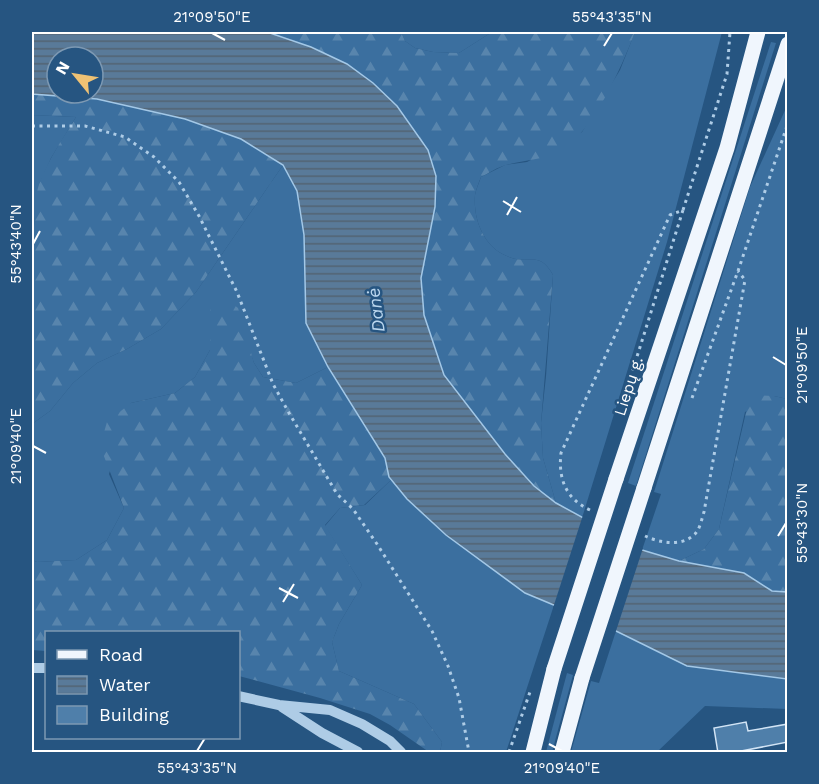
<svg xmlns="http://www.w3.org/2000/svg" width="819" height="784" font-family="'Work Sans',sans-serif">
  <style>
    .grass { fill: #3b6f9f }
    .forest { fill: url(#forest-firs) }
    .water { fill: url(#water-rules); stroke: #a3c8e7; stroke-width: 1.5; fill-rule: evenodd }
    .pier { fill: #265581 }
    .building { fill: #4f7faa; stroke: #d2e4f5; stroke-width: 1.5 }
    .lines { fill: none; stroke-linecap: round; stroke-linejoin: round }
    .path { stroke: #aecce6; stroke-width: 3; stroke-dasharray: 3 4.5; stroke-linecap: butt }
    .minor { stroke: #aecce6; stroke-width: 10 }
    .major { stroke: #f0f6fd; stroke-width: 15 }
    .major-bridge { stroke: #f0f6fd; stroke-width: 15 }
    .ticks { fill: none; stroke: #fff; stroke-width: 2 }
    .labels { text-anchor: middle; stroke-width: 5; stroke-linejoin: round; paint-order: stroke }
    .street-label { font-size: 16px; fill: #fff; stroke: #265581 }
    .water-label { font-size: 18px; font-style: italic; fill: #bad6ee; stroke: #265581 }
    .neatline { fill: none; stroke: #fff; stroke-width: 2 }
    .ticks-label { font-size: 15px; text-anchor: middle; fill: #fff }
  </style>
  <defs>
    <pattern id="forest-firs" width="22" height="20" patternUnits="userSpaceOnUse" patternTransform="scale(1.5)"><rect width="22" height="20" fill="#3b6f9f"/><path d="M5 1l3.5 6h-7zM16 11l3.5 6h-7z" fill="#5885ad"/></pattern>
    <pattern id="water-rules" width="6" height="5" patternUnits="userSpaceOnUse" patternTransform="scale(1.5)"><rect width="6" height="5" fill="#597a99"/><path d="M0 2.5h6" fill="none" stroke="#526372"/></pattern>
  </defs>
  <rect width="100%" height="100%" fill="#265581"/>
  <!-- grass -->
  <g class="grass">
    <path d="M401,32h91l-33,21 -26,-1 -18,-4 -10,-7z"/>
    <path d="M635,32h87l-55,210 -85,276 -26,-15 -13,-45 -2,-35 5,-47 7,-101c-14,-25 -23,-10 -44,-18 -25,-9 -36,-37 -34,-62 1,-6 4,-12 6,-18l24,-12 22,-3 55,-30 38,-62z"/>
    <path d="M771,42l5,1 -140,443 -8,-3z"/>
    <path d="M787,106v293l-13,-3 -29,16 -26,117 -15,20 -25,12 -37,-11 19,-56 -7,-2 96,-305z"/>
    <path d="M32,115l44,2 -25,41 -12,27 -7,55z"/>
    <path d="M283,165l14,26 7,44 2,88 22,44 -32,16 -33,-6 -9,-14 -6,-17 -37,-15 -1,19 -15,27 -20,16 -44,10 -22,71 15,34 -17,32 -31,20 -39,2 -5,-2v-136l18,-13 23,-28 24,-20 30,-14 34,-20 35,-37z"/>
    <path d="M391,480l16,19 39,36 79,58 29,12 -48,147h-66l2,-10 -28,-38 -75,-33 -7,-29 7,-18 23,-39 -37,-59 15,-18 25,-3z"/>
    <path d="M616,631l71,35 100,13v30l-82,-3 -48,46h-86l20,-71 8,2z"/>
    <path d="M567,673l6,2 -21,77h-6z"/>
  </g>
  <!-- forest -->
  <g class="forest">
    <path d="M268,32h133l4,9 10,7 18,4 26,1 33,-21h143c-13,34 -42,101 -75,119 -16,9 -37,9 -54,14 -8,2 -17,8 -25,12 -2,5 -5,12 -6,18 -2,25 9,53 34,62 21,8 30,-7 44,18l-12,148 2,35 13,45 -22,-17 -29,-32 -61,-79 -20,-60 -3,-37 14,-71 -38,-101 -24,-23 -26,-19 -36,-17z"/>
    <path d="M32,94l65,5 89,20 55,20 42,26 -87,127 -35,37 -34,20 -30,14 -24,20 -23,28 -18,13v-184c4,-16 1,-37 7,-56 9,-24 24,-46 37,-67l-44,-2z"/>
    <path d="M225,298l13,10 16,55 9,14 33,6 32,-16 57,91 4,19 2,3 -27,25 -24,3 -15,17 37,60 -23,39 -7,18 7,29 75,33 28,38 -2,10h-11l-39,-27 -20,-11 -50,-16 -81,-22 -1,-44h-192v19l-14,-1v-90l5,2 39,-2 31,-20 17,-32 -24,-62 7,-24 24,-19 44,-10 20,-16 15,-27v-41l5,-8z"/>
    <path d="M750,395l24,1 13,3v193l-15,-1 -28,-18 -65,-12 25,-12 15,-20z"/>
  </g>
  <!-- water -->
  <path class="water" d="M32,32h235l44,15 36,17 26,19 24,23 31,44 8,26 -1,31 -14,71 3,37 20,60 61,79 29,32 22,17 86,47 37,11 65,12 28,18 15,1v87l-100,-13 -71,-35 -91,-38 -79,-58 -39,-36 -18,-22 -4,-19 -57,-91 -22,-44 -2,-88 -7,-44 -14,-26 -42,-26 -56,-20 -88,-20 -65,-5zM57,57h36v36h-36z"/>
  <!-- pier -->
  <path class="pier" d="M583,515l60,33 -28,86 -62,-26z"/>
  <!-- building -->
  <path class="building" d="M746,722l2,9 40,-7v18l-57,11h-13l-4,-25z"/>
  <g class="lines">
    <!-- path -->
    <g class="path">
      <path d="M32,126h53l40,11 29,20 25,25 20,34 38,76 36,92 16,29 48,81 16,15 24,35 55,87 16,35 11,32 10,54"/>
      <path d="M683,210l44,-136 3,-42"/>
      <path d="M692,398l46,-127 50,-148"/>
      <path d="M590,510c-24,-11 -32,-31 -29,-57l109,-238 13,-5 -58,185"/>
      <path d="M645,536c15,7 37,11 50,-2 5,-5 7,-16 9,-22l41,-232 -7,-9"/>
      <path d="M509,752l21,-60"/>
    </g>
    <!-- minor -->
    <g class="minor">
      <path d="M32,668h14"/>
      <path d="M238,696l41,9 51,5 32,14 28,17 11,11"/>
      <path d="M282,707l40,26 36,19"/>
    </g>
    <!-- major -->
    <g class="major">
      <path d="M616,479l111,-331 31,-116"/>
      <path d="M644,488l144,-444"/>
      <path d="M533,752l21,-83"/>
      <path d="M562,752l20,-74"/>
    </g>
    <!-- major-bridge -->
    <g class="major-bridge">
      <path d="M554,669l62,-190"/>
      <path d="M582,678l62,-190"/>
    </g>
  </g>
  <!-- ticks -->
  <path class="ticks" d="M212,33l13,7M604,46l8,-13M503,201l18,11M507,215l10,-18M33,244l7,-13M773,357l13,8M33,446l13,7M778,536l8,-13M279,588l19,10M283,602l11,-18M549,744l13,7M197,751l8,-13"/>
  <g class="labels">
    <!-- street labels -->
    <g class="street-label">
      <text transform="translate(628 386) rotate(-72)" y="6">Liepų g.</text>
    </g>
    <!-- water labels -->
    <g class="water-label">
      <text transform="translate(376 310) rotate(-97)" y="6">Danė</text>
    </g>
  </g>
  <!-- border -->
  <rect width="819" height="784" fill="none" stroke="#265581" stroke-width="66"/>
  <!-- legend -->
  <rect x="45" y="631" width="195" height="108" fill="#265581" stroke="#7d99b3" stroke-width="1.5"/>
  <rect x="57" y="650" width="30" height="9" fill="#f0f6fd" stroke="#7d99b3" stroke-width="1.5"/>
  <text x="99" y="661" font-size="18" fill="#ffffff">Road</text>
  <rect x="57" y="676" width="30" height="18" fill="url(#water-rules)" stroke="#7d99b3" stroke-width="1.5"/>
  <text x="99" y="691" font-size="18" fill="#ffffff">Water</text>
  <rect x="57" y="706" width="30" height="18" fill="#4f7faa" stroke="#7d99b3" stroke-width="1.5"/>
  <text x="99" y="721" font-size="18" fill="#ffffff">Building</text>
  <!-- north arrow -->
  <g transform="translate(75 75) rotate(300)"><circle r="28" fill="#265581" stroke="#7d99b3" stroke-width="1.5"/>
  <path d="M0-4.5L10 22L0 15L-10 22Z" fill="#efc274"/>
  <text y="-9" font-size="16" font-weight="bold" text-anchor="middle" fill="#ffffff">N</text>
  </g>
  <rect x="33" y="33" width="753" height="718" class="neatline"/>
  <g class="ticks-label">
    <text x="212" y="22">21°09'50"E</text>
    <text x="612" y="22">55°43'35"N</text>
    <text transform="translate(16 244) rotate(-90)" y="5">55°43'40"N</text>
    <text transform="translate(802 365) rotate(-90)" y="5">21°09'50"E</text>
    <text transform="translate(16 446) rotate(-90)" y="5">21°09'40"E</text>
    <text transform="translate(802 523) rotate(-90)" y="5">55°43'30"N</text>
    <text x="197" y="773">55°43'35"N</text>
    <text x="562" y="773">21°09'40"E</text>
  </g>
</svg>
